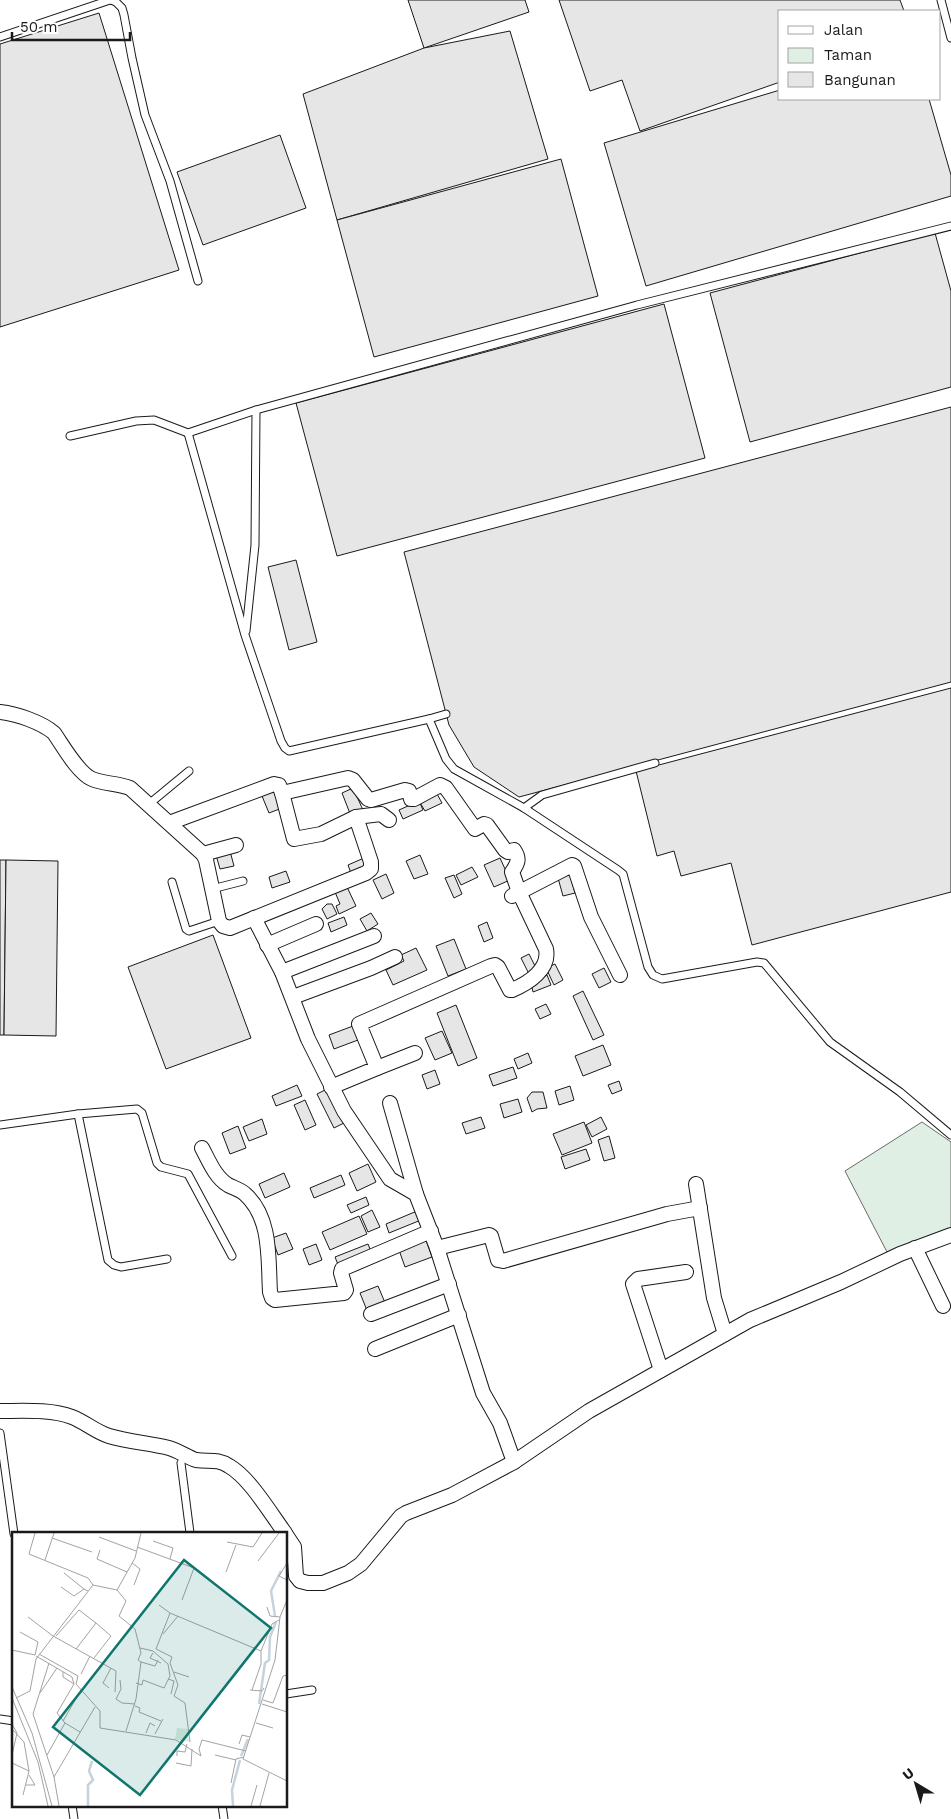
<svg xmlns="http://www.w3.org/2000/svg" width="951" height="1819" font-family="'Work Sans',sans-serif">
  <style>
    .green { fill: #e0efe3; stroke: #6a6a6a }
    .building { fill: #e6e6e6; stroke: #1a1a1a }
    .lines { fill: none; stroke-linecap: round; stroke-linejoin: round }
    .service-casing { stroke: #1a1a1a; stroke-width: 9 }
    .minor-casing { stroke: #1a1a1a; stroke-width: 16 }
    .service { stroke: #fff; stroke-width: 7 }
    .minor { stroke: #fff; stroke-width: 14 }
    .inset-river { fill: none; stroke: #c6d2dc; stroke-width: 2.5 }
    .inset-road { fill: none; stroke: #a3a3a3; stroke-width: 1 }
    .view { fill: #0f766e; fill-opacity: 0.15; stroke: #0f766e; stroke-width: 2.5 }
    .inset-edge { fill: none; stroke: #1a1a1a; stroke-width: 2.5 }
  </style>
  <rect width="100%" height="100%" fill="#fff"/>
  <!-- green -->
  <path class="green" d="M922,1122l29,20v88l-64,22 -42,-81z"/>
  <!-- building -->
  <g class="building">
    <path d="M408,0h117l4,12 -105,36z"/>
    <path d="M559,0h341l4,11h-124v71l-140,49 -18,-51 -32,11z"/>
    <path d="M99,13l80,257 -179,57v-283z"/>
    <path d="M510,31l38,128 -211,61 -34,-126 121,-46z"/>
    <path d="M780,90v9h149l22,76v21l-305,90 -42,-143z"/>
    <path d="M280,135l26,73 -103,37 -26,-73z"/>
    <path d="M561,159l37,137 -224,61 -37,-137z"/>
    <path d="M935,233l16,58v96l-201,55 -40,-149z"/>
    <path d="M664,304l41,154 -368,98 -41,-153z"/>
    <path d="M951,407v275l-432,115 -45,-30 -25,-42 -45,-173z"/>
    <path d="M296,560l21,82 -28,8 -21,-83z"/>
    <path d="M951,688v204l-199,53 -21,-82 -50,13 -7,-25 -17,5 -21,-85z"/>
    <path d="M353,788l10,22 -12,6 -9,-23z"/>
    <path d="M275,791l7,17 -13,5 -7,-17z"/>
    <path d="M436,792l6,11 -17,8 -6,-10z"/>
    <path d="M419,801l4,9 -20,9 -4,-9z"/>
    <path d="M230,851l4,15 -14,3 -4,-14z"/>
    <path d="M420,855l8,19 -14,5 -8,-18z"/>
    <path d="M364,858l5,11 -17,7 -4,-11z"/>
    <path d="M500,858l10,22 -16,7 -10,-22z"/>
    <path d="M0,860h6l-2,175h-4z"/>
    <path d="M6,860l52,1 -2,175 -52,-1z"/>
    <path d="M472,867l6,10 -17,8 -5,-10z"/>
    <path d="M286,871l4,11 -18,6 -3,-11z"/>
    <path d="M386,874l8,19 -12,6 -9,-19z"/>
    <path d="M454,875l8,19 -8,4 -9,-20z"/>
    <path d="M570,875l5,18 -12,3 -5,-18z"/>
    <path d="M347,887l9,19 -17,8 -3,-8 4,-2 -5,-12z"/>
    <path d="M327,904h5l5,10 -10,5 -5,-10z"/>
    <path d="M371,913l7,11 -11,7 -7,-12z"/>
    <path d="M344,917l3,8 -16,7 -3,-9z"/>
    <path d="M487,922l6,16 -9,4 -6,-16z"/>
    <path d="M213,935l38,103 -85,31 -38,-102z"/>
    <path d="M454,939l12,30 -18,7 -12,-30z"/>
    <path d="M416,948l11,22 -34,15 -7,-15 18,-9 -3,-6z"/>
    <path d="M529,954l8,16 -8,4 -8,-16z"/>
    <path d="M555,964l8,16 -9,5 -8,-17z"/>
    <path d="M604,968l7,14 -12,6 -7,-14z"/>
    <path d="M547,975l4,10 -18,7 -2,-9z"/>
    <path d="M583,991l21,44 -11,5 -20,-44z"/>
    <path d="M546,1004l5,10 -11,5 -5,-10z"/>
    <path d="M456,1005l21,53 -19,8 -21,-53z"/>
    <path d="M353,1026l5,14 -24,9 -5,-14z"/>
    <path d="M442,1031l10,22 -17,7 -10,-22z"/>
    <path d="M603,1045l8,20 -28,11 -8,-20z"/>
    <path d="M528,1053l4,10 -14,6 -4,-10z"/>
    <path d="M513,1067l4,11 -24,8 -4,-11z"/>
    <path d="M435,1070l5,14 -13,5 -5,-14z"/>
    <path d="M619,1081l3,9 -10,4 -4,-9z"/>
    <path d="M297,1085l5,11 -26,10 -4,-10z"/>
    <path d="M570,1086l4,14 -15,5 -4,-14z"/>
    <path d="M329,1088l17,34 -12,6 -17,-34z"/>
    <path d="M532,1092h11l4,16 -10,1 -5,3 -5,-14z"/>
    <path d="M518,1099l4,13 -18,6 -4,-14z"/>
    <path d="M305,1100l11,25 -11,5 -11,-25z"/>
    <path d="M481,1117l4,11 -19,6 -4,-11z"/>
    <path d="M601,1117l6,12 -15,8 -6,-12z"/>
    <path d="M262,1119l5,15 -18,7 -6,-14z"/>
    <path d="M584,1122l8,21 -30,12 -9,-21z"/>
    <path d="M238,1126l8,22 -16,6 -8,-21z"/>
    <path d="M609,1136l6,22 -11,3 -6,-21z"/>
    <path d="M586,1149l4,11 -25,9 -4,-12z"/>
    <path d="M368,1164l8,18 -19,9 -8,-18z"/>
    <path d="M284,1173l6,14 -25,11 -6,-14z"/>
    <path d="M341,1175l4,10 -31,13 -4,-10z"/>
    <path d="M366,1197l3,8 -18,8 -4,-8z"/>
    <path d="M372,1210l8,17 -12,5 -7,-16z"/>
    <path d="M417,1211l4,9 -32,13 -3,-9z"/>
    <path d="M359,1216l8,18 -37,16 -8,-18z"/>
    <path d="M286,1233l7,16 -15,6 -6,-17z"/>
    <path d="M426,1240l6,17 -27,10 -6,-17z"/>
    <path d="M316,1244l6,16 -13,5 -6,-16z"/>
    <path d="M368,1244l4,10 -33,13 -4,-10z"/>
    <path d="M378,1286l8,19 -18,8 -8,-20z"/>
  </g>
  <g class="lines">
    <!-- service casing -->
    <g class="service-casing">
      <g id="service">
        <path d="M111,0l5,2 6,6 2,7 8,43 13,57 25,66 28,100"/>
        <path d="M941,0l10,38"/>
        <path d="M0,37l110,-37"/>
        <path d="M188,433l57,202 36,106 4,7 4,3 140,-32 17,40 8,10 70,39 94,62 5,4 25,93 5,8 9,4 95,-17 7,1 66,79 70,50 51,43"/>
        <path d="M70,436l66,-15 18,-1 34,13 68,-23 381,-105 314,-79"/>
        <path d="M246,631l9,-86 1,-135"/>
        <path d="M429,719l17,-5"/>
        <path d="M149,804l40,-33"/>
        <path d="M524,808l18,-13 113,-32"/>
        <path d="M172,882l14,47 3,2 30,-10"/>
        <path d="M212,889l31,-8"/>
        <path d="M78,1114l30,146 6,5 7,2 46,-8"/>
        <path d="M0,1125l78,-11 59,-5 5,4 15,50 4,4 27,7 44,82"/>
        <path d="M0,1433l14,101"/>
        <path d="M181,1463l9,70"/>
        <path d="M286,1694l26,-4"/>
        <path d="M0,1719l14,2"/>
        <path d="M72,1805l2,14"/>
        <path d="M222,1805l2,14"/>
      </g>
    </g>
    <!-- minor casing -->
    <g class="minor-casing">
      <g id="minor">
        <path d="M0,712c17,2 41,10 54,21 9,13 24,40 38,46 12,5 25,4 38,9l73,66 3,6 13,61 4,5 7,2 136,-55 5,-4v-7l-15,-45"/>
        <path d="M282,793l12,46 27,-5 35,-17 25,-3 8,6"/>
        <path d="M169,823l105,-39 5,1 3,8 66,-15 5,2 15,19 3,1 34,-10 4,1 2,8h3l26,-14 6,3 29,41 9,-5 3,1 18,25 3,2 6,-2c6,9 4,13 -2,22l7,20 27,57c4,20 -17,34 -34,41h-2l-12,-23 -3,-2 -4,1 -132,58 18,44 -46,19"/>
        <path d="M203,854l33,-9"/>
        <path d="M512,896l60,-31 2,1 17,51 29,58"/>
        <path d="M254,918l28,54 26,67 36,72 46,68 26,15 21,54 46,145 17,30 14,39"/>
        <path d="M267,945l49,-21"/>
        <path d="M282,972l92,-36"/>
        <path d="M293,997l78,-29 24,-11"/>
        <path d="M377,1068l38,-15"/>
        <path d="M390,1103l26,91"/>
        <path d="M202,1148c7,13 13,29 26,37 6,3 13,5 17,9 27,24 23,66 25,98l2,6 3,2 69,-7 2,-3 -5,-17 1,-4 89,-38"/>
        <path d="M696,1184l18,114 11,36"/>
        <path d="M437,1248l52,-13 2,1 7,24 5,1 164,-47 33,-6"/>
        <path d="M915,1248l28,58"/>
        <path d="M371,1314l78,-30"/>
        <path d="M375,1349l84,-34"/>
        <path d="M661,1370l-28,-86 5,-5 48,-7"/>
        <path d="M0,1411c22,0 51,-2 72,6 13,5 24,15 37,19 20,6 40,7 60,12 8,2 22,11 27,12 13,2 21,-2 33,6 20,11 42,48 56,67"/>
        <path d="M286,1535l8,12 2,29 4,5 8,2h15l25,-10 13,-9 40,-48 5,-3 46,-18 62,-33 75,-51 161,-91 91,-38 59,-28 51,-19"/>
      </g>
    </g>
    <!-- service -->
    <use href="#service" class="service"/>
    <!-- minor -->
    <use href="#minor" class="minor"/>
  </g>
  <!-- overview -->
  <g transform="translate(12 1532)">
    <rect width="275" height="275" fill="#fff"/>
    <path d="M165,196l11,1 1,13 -14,-3z" fill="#e0efe3"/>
    <path class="inset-river" d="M263,84l-4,-25 10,-20M247,172l6,-41 4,-3 1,-23 6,-15M229,224l7,-17M76,274v-21l5,-5 -4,-9 3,-10M221,274l-1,-16 8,-30"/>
    <path class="inset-road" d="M23,1l-6,21 59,24 5,7M87,5l37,14M40,6l40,14M141,9l20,7 -3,11M215,10l26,5 9,-14M125,15l57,21 -12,32M88,18l-3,9 30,13M33,28l9,-27M246,29l21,-28M120,31l8,6 -6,16M275,31l-8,13 8,4M214,40l10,-27M52,41l20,16M49,55l13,9 10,-7 4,2M105,58l9,11 -7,15 16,13 6,24 -3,7 3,2 -5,37 -10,32M275,68l-7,17 -5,43 -32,99 44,22M147,73l11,8 91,38M255,75l3,9 10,1M158,81l-14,36 16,8 -2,6 8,22 -4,11 11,7 5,39M16,85l25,19 63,35 -1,21M151,102l15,-18M44,104l23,-26 17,13M64,117l20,-26 15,13 -17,22M0,118l23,5 3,-13 -18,-10M141,121l-3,5 11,5M27,122l39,22 -2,8 24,27v17l76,12 25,16 -2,-7 3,-9 44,11M24,124l36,21 2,7M129,130l14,4 3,-6M37,131l-16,51 21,63M51,140v5l11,7M162,140l15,5M69,142l9,-18M156,147l6,2 -3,13M108,148l1,9 -5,10 6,4 13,1M124,151l6,2 1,-5 21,8 6,-12 -2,-12 -15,-13 -13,-3M0,155l20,46 20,73M97,156l-6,-5 8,-15M238,158l12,1 2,-3M240,158l9,-26v-13l11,-27 7,-4M28,161l17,-25M0,166l26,64 10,44M4,166l14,-7 6,-32 57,-74 24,5 18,-32 6,-25M251,168l10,3 10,-27 4,-1M250,172l25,8M123,174l5,2 -1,4 22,9M51,189l18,-31M53,191l-8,-10 17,-29M244,191l17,5M0,192l5,9 -5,22M0,197l12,13 5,29M134,201l4,-10 5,3M143,202l8,-15M227,212l3,-9 8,2M35,223l18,-32 15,9M203,223l21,5M165,224v-5l8,1 2,-8M0,231l17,8 -6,24M164,231l15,3 1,-17M219,251l5,-24 8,-2M14,253h9l-6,-10M47,274l-5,-29 41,-70M239,274l6,-21M248,274l9,-33"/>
    <path class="view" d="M172,28l87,68 -131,167 -87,-68z"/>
    <rect width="275" height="275" class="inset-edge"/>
  </g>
  <!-- legend -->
  <rect x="778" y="10" width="162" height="90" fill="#ffffff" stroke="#a3a3a3"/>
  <rect x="788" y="26" width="25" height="8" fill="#ffffff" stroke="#a3a3a3"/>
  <text x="824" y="35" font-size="15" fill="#1a1a1a">Jalan</text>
  <rect x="788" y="48" width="25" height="15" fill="#e0efe3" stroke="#a3a3a3"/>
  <text x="824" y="60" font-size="15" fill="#1a1a1a">Taman</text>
  <rect x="788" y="72" width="25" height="15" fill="#e6e6e6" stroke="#a3a3a3"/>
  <text x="824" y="85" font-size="15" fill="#1a1a1a">Bangunan</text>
  <!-- north arrow -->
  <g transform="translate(916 1784) rotate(322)" stroke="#ffffff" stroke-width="4" paint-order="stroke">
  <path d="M0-4L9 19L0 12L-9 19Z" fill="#1a1a1a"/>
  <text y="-8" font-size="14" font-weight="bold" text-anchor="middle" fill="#1a1a1a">U</text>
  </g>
  <!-- scale -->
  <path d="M12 32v8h118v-8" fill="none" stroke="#1a1a1a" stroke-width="2.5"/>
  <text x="20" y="32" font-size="15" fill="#1a1a1a" stroke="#ffffff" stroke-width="4" paint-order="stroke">50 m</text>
</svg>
